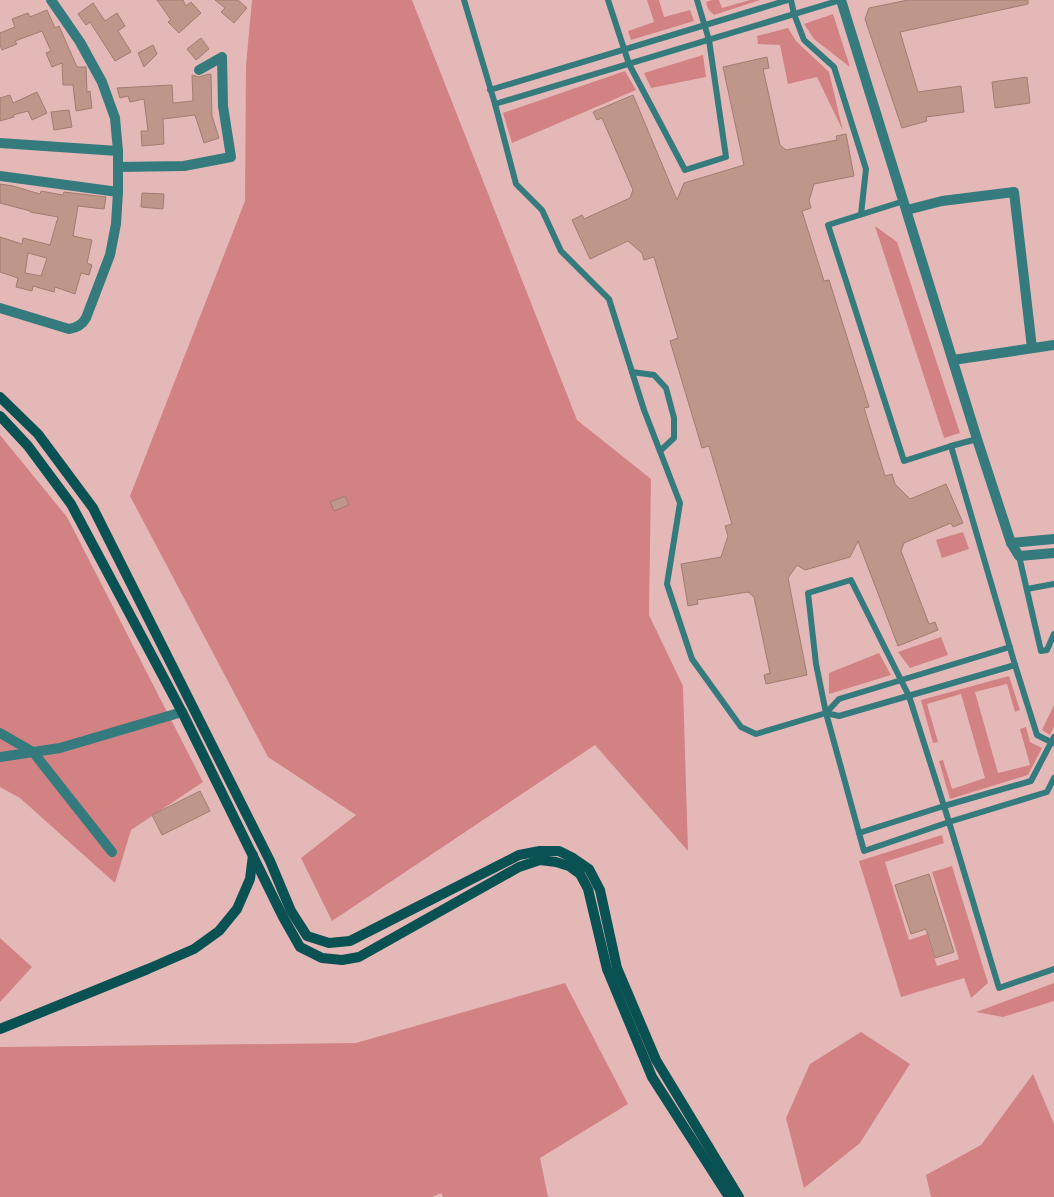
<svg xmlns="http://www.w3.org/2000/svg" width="1054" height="1197" font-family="Karla,sans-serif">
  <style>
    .green { fill: #d28283 }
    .building { fill: #be968a; stroke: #a27c6f; fill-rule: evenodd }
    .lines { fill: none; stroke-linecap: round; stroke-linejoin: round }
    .lane { stroke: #357b7e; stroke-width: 6 }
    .street { stroke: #357b7e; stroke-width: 10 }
    .secondary { stroke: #0a5153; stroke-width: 10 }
  </style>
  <rect width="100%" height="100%" fill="#e5b8b8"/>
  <!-- green -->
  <g class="green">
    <path d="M252,0h160l165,420 74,59 -2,136 34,71 5,165 -93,-106 -263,176 -31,-63 55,-43 -88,-58 -138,-261 115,-295 1,-136z"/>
    <path d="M647,0h12l5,17 26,-7 4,11 -63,19 -3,-9 26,-9z"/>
    <path d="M712,0h7l3,8 28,-8h10l-46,15 -6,-6 -2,-7z"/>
    <path d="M833,14l17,53 -36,-28 -10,-15z"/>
    <path d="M788,28l8,13 33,31 14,59 -26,-54 -29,7 -8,-39 -22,-1 -1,-8z"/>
    <path d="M703,55l3,22 -55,11 -7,-15z"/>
    <path d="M625,71l11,19 -124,53 -9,-30z"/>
    <path d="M875,226l22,16 63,191 -16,5z"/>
    <path d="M0,435l67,82 136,265 -72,48 -16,53 -95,-85 -20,-11z"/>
    <path d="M963,532l6,17 -27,9 -6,-18z"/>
    <path d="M941,637l7,18 -38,13 -12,-16z"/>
    <path d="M879,653l12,22 -62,19v-21z"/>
    <path d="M1009,676l11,34 -5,2 -8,-28 -32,8 23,81 32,-8 -10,-36 6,-2 4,15 12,6 -14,27 -78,24 -11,-38 4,-1 9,29 33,-11 -24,-84 -34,10 11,38 -5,1 -12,-43z"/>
    <path d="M1054,705v22l-4,8 -8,-5z"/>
    <path d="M942,835l2,8 -59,19 24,78 18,-6 10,32 22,-7 -27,-87 20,-6 36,117 -17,15 -7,-20 -63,19 -42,-136z"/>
    <path d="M0,938l32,29 -32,35z"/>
    <path d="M565,983l63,121 -88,54 8,39h-105l-2,-4 -9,4h-432v-150l356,-4z"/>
    <path d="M1054,983v18l-51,16 -27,-5z"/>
    <path d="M861,1032l49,32 -50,79 -56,45 -18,-70 24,-54z"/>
    <path d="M1033,1074l21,50v73h-123l-5,-22 55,-30z"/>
  </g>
  <!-- building -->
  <g class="building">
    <path d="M157,0h26l3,6 5,-4 10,11 -22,20 -11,-11 3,-2z"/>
    <path d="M215,0h23l9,8 -13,15 -13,-11 4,-4z"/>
    <path d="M908,0h120v4l-128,28 18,60 43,-6 3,26 -38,5 1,4 -25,7 -37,-109 4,-11z"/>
    <path d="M93,3l12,18 12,-8 8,13 -7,5 13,21 -16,9 -25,-39 -4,3 -8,-11z"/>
    <path d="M47,10l8,18 4,-2 18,41h9l1,25 3,-1 2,17 -16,3 -3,-26h-10l-1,-22 -10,4 -6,-14 5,-2 -9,-20 -27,10 2,3 -15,6 -2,-5v-12l15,-6 -3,-8 16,-6 2,4z"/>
    <path d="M201,38l8,11 -13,11 -9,-11z"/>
    <path d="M153,45l4,9 -13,13 -6,-14z"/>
    <path d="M767,57l2,11 -6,1 17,76 6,5 51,-10 -1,-4 10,-2 8,42 -40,8 -5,17 2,7 -9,3 22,70 5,-1 40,127 -5,1 21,68 7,-2 3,10 15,15 36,-15 17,39 -10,4 -2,-4 -47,20 -3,8 28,73 6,-2 3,8 -40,16 -40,-105 -8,16 -45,13 -8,-5 -9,13 19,97 -41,9 -2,-9 6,-2 -16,-76 -6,-5 -51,8 1,4 -10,2 -7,-42 40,-7 7,-21 -3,-10 7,-2 -23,-78 -7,2 -32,-107 8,-3 -24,-81 -10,3 -2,-7 -14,-12 -38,18 -18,-39 10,-5 2,4 46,-21 3,-8 -31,-72 -5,2 -4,-8 40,-17 44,105 7,-17 60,-18 -21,-98z"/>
    <path d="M211,74l1,42 7,22 -15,5 -9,-28 -32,4 1,25 -22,2 -1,-15h7l-4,-32 -14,3 -2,-6 -8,2 -3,-10 55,-3 1,18 20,-2 -1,-26 7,2 6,-2z"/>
    <path d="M1027,77l3,26 -35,5 -3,-26z"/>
    <path d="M37,92l10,21 -15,7 -4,-9 -15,4 1,2 -14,4v-23l10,-3 3,8z"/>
    <path d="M69,110l3,17 -18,3 -3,-18z"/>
    <path d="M0,184l13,2 27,8 1,-3 22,4 1,-3 42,5 -2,12 -26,-3 -5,30 19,4 -5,23 5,2 -3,10 -8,-2 -6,21 -20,-7 -1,5 -21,-6 -1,5 -16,-4 2,-9 -18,-6v-35l22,7 1,-6 27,7 8,-28 -28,-5v-1l-30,-8zM28,253l19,5 -6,18 -16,-3z"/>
    <path d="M142,193l22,1 -1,15 -22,-2z"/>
    <path d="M345,496l4,9 -15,6 -4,-9z"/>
    <path d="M200,791l10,20 -48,24 -10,-20z"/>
    <path d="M929,874l25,78 -19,6 -9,-29 -15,5 -16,-49z"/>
  </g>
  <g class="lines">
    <!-- lane -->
    <g class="lane">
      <path d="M464,0l31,104 21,80 26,26 19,41 48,48 35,111 36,93 -13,81 25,75 49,68 15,7 70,-21 13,3 176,-51 -64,-219 26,-7"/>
      <path d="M608,0l21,64 56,106 41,-13 -17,-117 -12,-40"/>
      <path d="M791,0l3,14 10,26 30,27 32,102 -5,45"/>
      <path d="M490,90l298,-90"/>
      <path d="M495,104l346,-104"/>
      <path d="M904,201l-76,24 76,236 47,-15"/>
      <path d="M632,372l22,3 12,13 8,30v20l-14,13"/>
      <path d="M1019,556l22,95 6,-1 7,-16"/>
      <path d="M1027,589l27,-5"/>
      <path d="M1015,665l22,70 16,8"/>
      <path d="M826,713l13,-14 171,-52"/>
      <path d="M1054,778l-7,14 -98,30 -85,29 -38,-138 -10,-49 -8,-71 43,-13 58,116 35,110 5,16 50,166 55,-19"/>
      <path d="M859,833l85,-27 87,-25 23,-44"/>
    </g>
    <!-- street -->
    <g class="street">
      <path d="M841,0l136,439 34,104 8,13 35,-3"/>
      <path d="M0,143l118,8"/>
      <path d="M118,167l66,-1 47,-9 -8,-51 -1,-49 -23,13"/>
      <path d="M0,176l118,16"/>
      <path d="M907,210l35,-9 72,-9 18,156"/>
      <path d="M0,308l69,21c8,-1 13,-4 17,-11l24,-63 6,-31 2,-32v-41l-3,-33 -13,-36 -22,-40 -29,-42"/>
      <path d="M953,360l101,-15"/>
      <path d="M1011,543l43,-4"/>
      <path d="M0,733l33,19 79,100"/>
      <path d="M0,757l60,-9 122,-36"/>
    </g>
    <!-- secondary -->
    <g class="secondary">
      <path d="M0,397l38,37 55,74 177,353 21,50 16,25 22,7 21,-2 169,-86 21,-4h19l14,7 16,11 11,21 17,78 39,92 83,137"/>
      <path d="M0,416l28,30 43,58 111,208 101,205 17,30 22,11 20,2 17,-3 160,-90 21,-7 16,2 13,4 11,8 8,15 19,80 45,108 77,120"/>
      <path d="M0,1029l148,-60 46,-20 25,-18 18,-22 13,-30 3,-24"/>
    </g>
  </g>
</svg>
